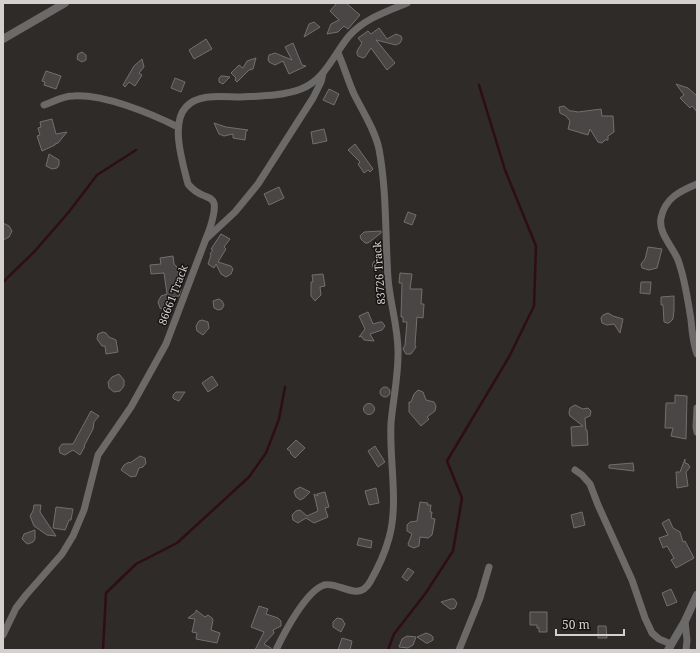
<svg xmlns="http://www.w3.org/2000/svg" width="700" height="653" font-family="'Noto Serif',serif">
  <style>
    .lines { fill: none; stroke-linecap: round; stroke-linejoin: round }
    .stream { stroke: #2e0d18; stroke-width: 2.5 }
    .building { fill: #4b4646; stroke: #746f6e }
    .minor { stroke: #6b6a68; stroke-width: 7 }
    .tertiary { stroke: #6b6a68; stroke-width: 8 }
    .labels { text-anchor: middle; stroke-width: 3; stroke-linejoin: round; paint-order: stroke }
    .street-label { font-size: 11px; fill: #d3d0cf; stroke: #161413 }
  </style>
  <rect width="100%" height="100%" fill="#2f2b29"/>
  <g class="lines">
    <!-- stream -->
    <g class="stream">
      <path d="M3,282l31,-30 34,-39 29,-38 39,-25"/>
      <path d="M103,650l3,-57 30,-29 41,-21 72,-66 17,-24 13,-34 6,-32"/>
      <path d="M388,650l6,-16 31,-40 28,-43 9,-53 -15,-37 62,-104 25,-51 2,-60 -31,-76 -26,-85"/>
    </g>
  </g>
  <!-- building -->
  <g class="building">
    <path d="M337,3h9l14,12 -12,14 -4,-3 -6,6 -11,2 4,-10 8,-4 -9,-9z"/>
    <path d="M314,22l6,5 -16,10 5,-13z"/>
    <path d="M379,28l8,11 9,-5 5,2 1,3 -2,4 -4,2 -20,-5 19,23 -8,7 -16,-22 -6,9 -2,1 -5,-2 -1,-2v-3l5,-8 -4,-5 10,-7 3,3z"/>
    <path d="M206,39l6,10 -18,10 -5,-9z"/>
    <path d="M293,43l9,22 4,1 -17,8 -6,-13 -8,4 -6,-3 -1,-3 1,-4 6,-2 17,7 -7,-13z"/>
    <path d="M82,52l4,3v5l-4,2 -5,-3 1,-5z"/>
    <path d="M256,58l-3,11 -4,1 -12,12 -2,-2 1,-2 -5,-5 8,-8 4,3 4,-7z"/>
    <path d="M142,59l2,8 -5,6 3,2 -7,11 -6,-4 -4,5 -2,-2 11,-19z"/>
    <path d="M46,71l15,5 -5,13 -12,-4 1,-3 -3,-1z"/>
    <path d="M221,76h2l7,1 -7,7 -4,-2v-4z"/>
    <path d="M175,78l10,4 -4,10 -10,-4z"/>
    <path d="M676,84l12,4 9,8v16l-5,-6 -2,2 -10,-10 4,-3z"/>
    <path d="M329,89l10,5 -5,11 -11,-5z"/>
    <path d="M564,106l6,5h3l5,1 23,-3 1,7h11l1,16 -6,4v4h-3l-3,3 -4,-1 -8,-13 -2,6 -20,-6 2,-8 -4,-5 -6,-3 -1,-6z"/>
    <path d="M52,119l4,15 11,-2 -9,11 -3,1v1l-13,6 -5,-15 3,-1 -2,-7 3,-1 -1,-5z"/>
    <path d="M214,123l12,4 22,3 -2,1 -1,9 -12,-2v-4l-9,2 -5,-2z"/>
    <path d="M324,129l3,12 -14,3 -2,-12z"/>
    <path d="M355,144l18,25 -3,3 -2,-2 -4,3 -6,-9 2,-2 -12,-12z"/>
    <path d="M49,154l10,6v5l-2,3 -5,1 -6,-3z"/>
    <path d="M279,187l5,11 -15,7 -5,-11z"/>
    <path d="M408,212l8,3 -4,10 -8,-3z"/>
    <path d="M3,223l6,3 3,5 -3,6 -6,3z"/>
    <path d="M381,231v2l-13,10h-3l-4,-4 -1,-3 4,-4z"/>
    <path d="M221,234l9,5 -6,8 2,2 -8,13 13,4 2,3 -2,5 -5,3 -5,-3 -5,-10 -2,4 -6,-4 3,-9 -1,-1 3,-4 -2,-1z"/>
    <path d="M648,247l14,2 -5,19 -8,2 -7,-2 -1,-4 4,-5z"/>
    <path d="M173,256l1,8 3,3 4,23 -2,6 -8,1v9l-2,3h-7l-2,-1 -2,-6 3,-6 6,-2 -3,-21 -13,1 -1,-9 11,-1 -1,-6z"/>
    <circle cx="377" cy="265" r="4.5"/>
    <path d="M400,273l12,1 -2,15h12l-1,15h3l-1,14 -6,-1 -2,28 1,2 -5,7h-5l-3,-5 2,-4 2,-23h-4v-5h-2l1,-34h-3z"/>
    <path d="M323,274l2,12 -5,1 1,8 -6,6 -4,-5v-14h2l-1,-7z"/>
    <path d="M641,282h10l-1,12 -10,-1z"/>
    <path d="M674,296v14l-1,9 -4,4h-2l-3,-1 -1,-17h-2v-8z"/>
    <path d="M219,299l3,2 2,4 -2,4 -4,1 -4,-2 -1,-7z"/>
    <path d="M368,312l5,12 7,-2h2l3,4 -3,4 -12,4 4,7 -10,-1 -3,-4 -2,1 6,-8 -6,-13z"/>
    <path d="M608,313l5,3 10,3 -3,14 -6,-9 -7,1 -5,-2 -1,-5 2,-3z"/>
    <path d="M202,320l6,2 1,6 -6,7 -6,-4 -1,-5 3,-5z"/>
    <path d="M103,332l3,1 3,4 7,3 2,12 -12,2 -1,-8h-3l-5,-7 1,-5z"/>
    <path d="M119,374l5,6v6l-4,5 -6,1 -5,-4 -1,-6 4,-5z"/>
    <path d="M212,376l6,9 -10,7 -6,-9z"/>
    <circle cx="385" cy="392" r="5"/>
    <path d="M418,390l5,2 3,8 8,2 2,4 -1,5 -8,6 2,2 -8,7 -12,-14v-10h2l3,-8z"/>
    <path d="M176,392h9l-6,9 -5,-2 -1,-1v-3z"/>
    <path d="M675,395l12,1 -1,43 -15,-3 2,-8h-8l1,-25h9z"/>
    <circle cx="369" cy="409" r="5.5"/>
    <path d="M575,405l8,4 5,-1 3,3 -1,5 -5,2 1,12h1l1,15 -16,1 -1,-19 12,-1 -13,-10 -1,-3 1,-5z"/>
    <path d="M91,411l8,5 -5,6 -1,7 -9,17h1l-5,9 -7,-5 -8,5 -5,-2 -1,-5 3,-4h11z"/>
    <path d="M296,440l9,8 -10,10 -5,-5 1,-1 -4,-3z"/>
    <path d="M375,446l10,16 -7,5 -10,-16z"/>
    <path d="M140,456l5,2 1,5 -3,4 -4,1 -3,8 -5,1 -10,-7 3,-5 5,-3 1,1z"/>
    <path d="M685,459v4l3,1 2,3 -4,5 2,14 -11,2 -1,-16h4z"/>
    <path d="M633,463l1,8 -25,-3v-3z"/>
    <path d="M300,487l10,5 -6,6 -4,2 -4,-3 -2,-5 1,-2z"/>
    <path d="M376,488l3,15 -10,2 -4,-14z"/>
    <path d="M325,492l4,15 -4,1 3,9 -14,6 -8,-5 -8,5 -5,-3 -1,-5 4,-4 4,-1 7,6 11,-5 -4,-17 4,2 -1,-2z"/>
    <path d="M420,502l8,1 -1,2h4l-1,7h2l-1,6 4,1 -3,16 -4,3 -8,-1 -1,9 -5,2 -5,-2 -1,-2 4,-10 -5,-3v-6l3,-3 7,-1z"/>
    <path d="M34,505h7l-1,7 16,24 -9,-1 -13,-9 -4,-10 3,-5z"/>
    <path d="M56,507l17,2 -2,11h-2l-3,8 -1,2 -12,-2z"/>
    <path d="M582,512l3,13 -11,3 -3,-13z"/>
    <path d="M669,519l4,9 7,4 3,10 2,-1 9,17 -18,10 -5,-8 3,-2 -7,-12 -4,2 -4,-10 9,-3 -6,-12z"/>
    <path d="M35,530v9l-2,3 -5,2 -2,-1 -4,-4 2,-5z"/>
    <path d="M359,538l13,3 -1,7 -14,-3z"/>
    <path d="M408,568l6,4 -7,9 -5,-4z"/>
    <path d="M671,589l6,13 -10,4 -5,-13z"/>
    <path d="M451,599h3l3,4 -2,5 -3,1h-2l-9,-7z"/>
    <path d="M259,606l9,3 -2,5 12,4 3,3v5l-8,4 1,3 -10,11 7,4v2h-16l9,-18 -13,-5z"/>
    <path d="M196,610l9,7 3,-2 4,3 1,2 -2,10 9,3 -3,10 -21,-4 1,-6 -5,-1 3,-13 -7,-1 8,-6z"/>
    <path d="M530,612h17v20h-8v-4h-2v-3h-7z"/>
    <path d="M337,618l5,1 3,5 -4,8 -8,-5v-5z"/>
    <path d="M598,626h8l1,12h-9z"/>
    <path d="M426,633l5,2 2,2v3l-5,3h-2l-9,-6z"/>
    <path d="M407,636l9,1 -3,8 -5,3 -9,-1 3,-8z"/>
    <path d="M342,638l10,3 -2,9h-12z"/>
  </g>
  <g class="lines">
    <!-- minor -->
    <g class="minor">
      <path d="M44,105c9,-3 19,-9 29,-9 31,-2 77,17 105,31"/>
      <path d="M697,184c-17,7 -32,14 -36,34 -3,15 12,29 17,42 7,19 10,41 13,60 1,12 2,23 6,34"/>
      <path d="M206,239l29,-27 23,-28 55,-86 8,-16 2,-9"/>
      <path d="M697,408l-1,19 1,5"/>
      <path d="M575,470l7,5 8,9 8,21 34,75 13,38 7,15 7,6 12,5"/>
      <path d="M685,621l2,19 -1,10"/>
      <path d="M3,635l13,-27 10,-13 36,-41 11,-18 11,-26 14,-55 33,-48 35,-63 44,-116c13,-42 -5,-22 -22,-44 -5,-20 -18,-60 -2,-77 13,-14 37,-10 55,-10 19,-1 42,-1 60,-8 24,-9 33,-35 48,-53 15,-17 38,-25 58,-33"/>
      <path d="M276,650c8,-17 30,-59 48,-65 15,-4 34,18 46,-3 8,-14 15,-29 19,-44 10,-35 0,-78 2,-115 2,-23 7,-45 7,-68 1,-25 -8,-51 -10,-77 -3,-43 -1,-86 -9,-129 -4,-19 -16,-37 -25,-55 -6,-13 -10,-28 -16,-41"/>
      <path d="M459,650l21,-52 9,-31"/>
    </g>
    <!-- tertiary -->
    <g class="tertiary">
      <path d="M3,39l62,-36"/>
      <path d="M668,650l17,-29 12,-26"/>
    </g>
  </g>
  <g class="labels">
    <!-- street labels -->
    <g class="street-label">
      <text transform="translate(379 273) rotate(-94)" y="4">83726 Track</text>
      <text transform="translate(173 295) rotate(-69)" y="4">86661 Track</text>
    </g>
  </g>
  <!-- border -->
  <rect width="700" height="653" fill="none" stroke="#d3d0cf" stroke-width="8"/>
  <!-- scale -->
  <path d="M556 629v6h68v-6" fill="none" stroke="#d3d0cf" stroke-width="2"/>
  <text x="562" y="629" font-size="12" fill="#d3d0cf" stroke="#161413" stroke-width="3" paint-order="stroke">50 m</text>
</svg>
